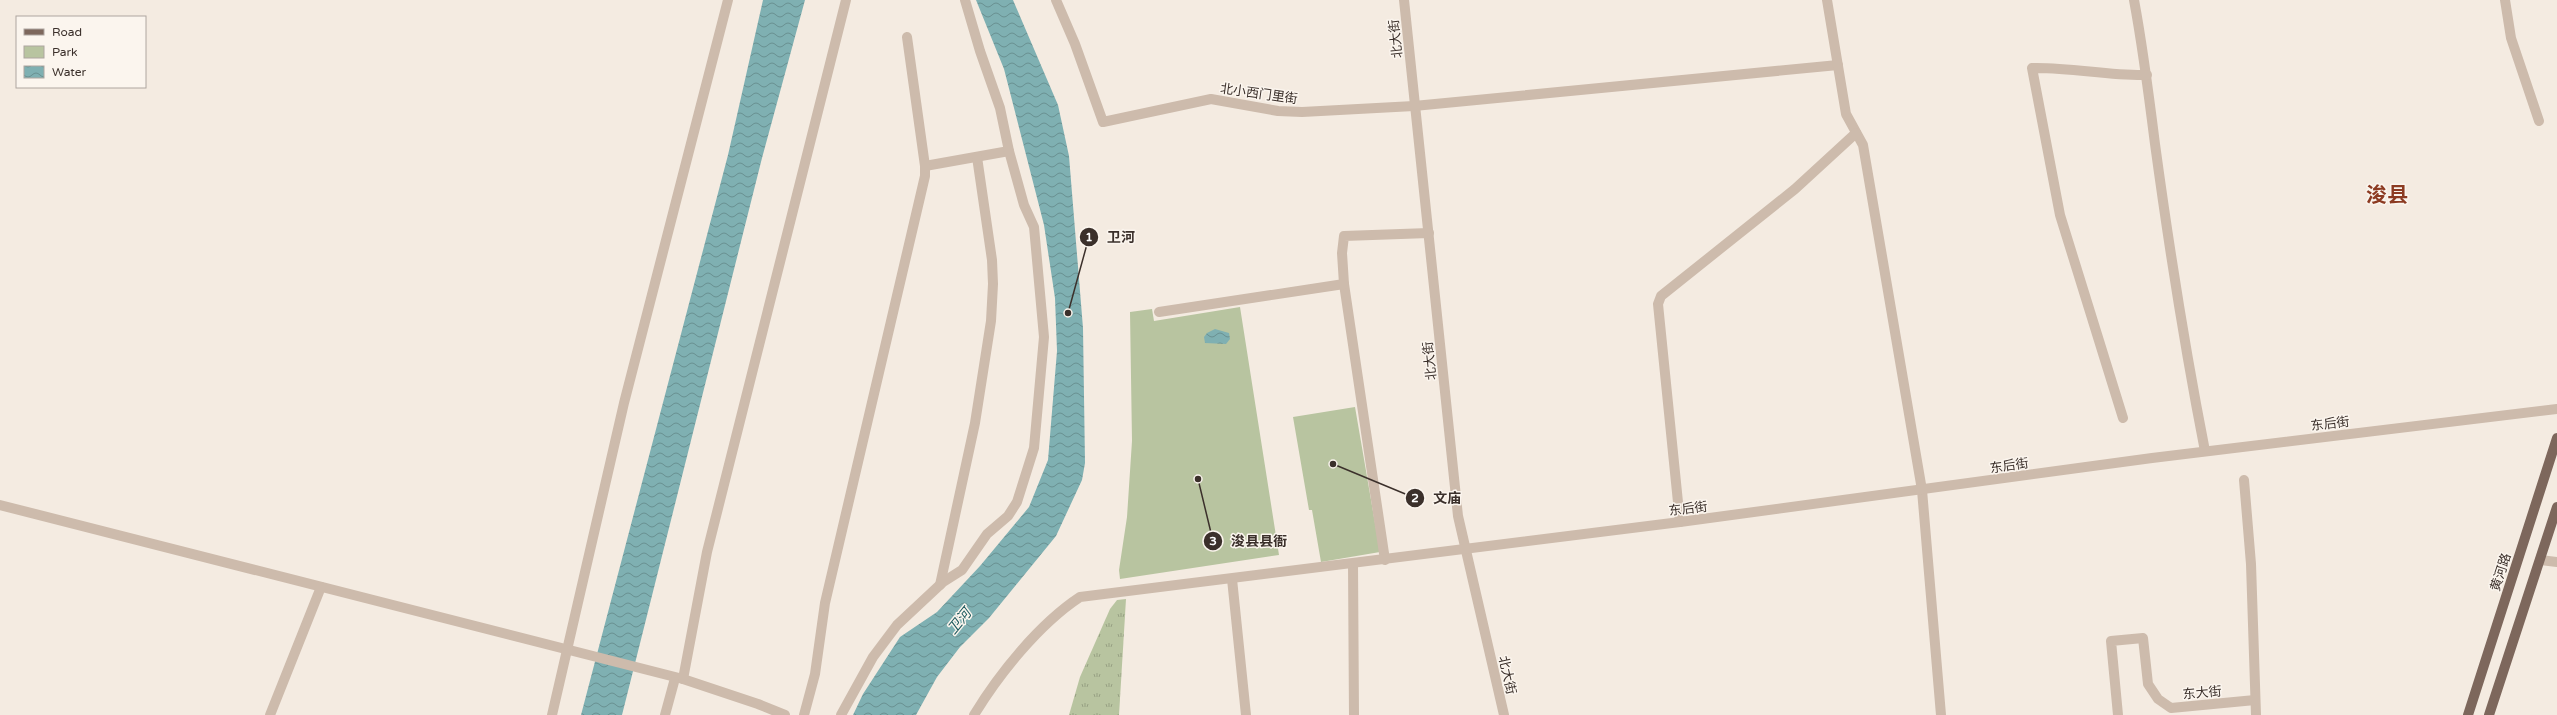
<svg xmlns="http://www.w3.org/2000/svg" width="2557" height="715" font-family="'Varela Round','Noto Sans SC',sans-serif">
  <style>
    .grass { fill: url(#grass-tufts) }
    .park { fill: #b8c4a0 }
    .water { fill: url(#water-waves) }
    .lines { fill: none; stroke-linecap: round; stroke-linejoin: round }
    .minor { stroke: #cdbbac; stroke-width: 10 }
    .major { stroke: #7d675c; stroke-width: 10 }
    .labels { text-anchor: middle; stroke-width: 3; stroke-linejoin: round; paint-order: stroke }
    .street-label { font-size: 13px; fill: #3b302b; stroke: #fbf5ee }
    .water-label { font-size: 14px; font-style: italic; fill: #1f5a5e; stroke: #fbf5ee }
    .town-label { font-size: 21px; font-weight: bold; fill: #8c3b22; stroke: #fbf5ee }
    .leader { fill: none; stroke: #3b302b; stroke-width: 1.5 }
    .callout-dot { fill: #3b302b; stroke: #fbf5ee; stroke-width: 1.5 }
    .mark-label { font-size: 12px; text-anchor: middle; font-weight: bold; fill: #fff }
    .callout-label { font-size: 14px; text-anchor: middle; font-weight: bold; fill: #3b302b; stroke: #fbf5ee; stroke-width: 3; stroke-linejoin: round; paint-order: stroke }
  </style>
  <defs>
    <pattern id="grass-tufts" width="24" height="20" patternUnits="userSpaceOnUse"><rect width="24" height="20" fill="#b8c4a0"/><path d="M3 7l-1-3M5 7V3M7 7l1-3M15 17l-1-3M17 17v-4M19 17l1-3" fill="none" stroke="#97a083"/></pattern>
    <pattern id="water-waves" width="16" height="10" patternUnits="userSpaceOnUse"><rect width="16" height="10" fill="#7fb0b2"/><path d="M0 5q4-4 8 0t8 0" fill="none" stroke="#699091"/></pattern>
  </defs>
  <rect width="100%" height="100%" fill="#f4ebe1"/>
  <!-- grass -->
  <path class="grass" d="M1126,599l-7,116h-50l11,-38 30,-68 7,-9z"/>
  <!-- park -->
  <g class="park">
    <path d="M1240,307l39,248 -159,24 -1,-9 8,-53 5,-76 -2,-129 22,-3 2,12z"/>
    <path d="M1355,407l25,145 -59,10 -9,-52h-3l-16,-93z"/>
  </g>
  <!-- water -->
  <g class="water">
    <path d="M763,0h42l-43,158 -140,557h-41l147,-560z"/>
    <path d="M976,0h37l45,105 11,51 14,172 2,135 -3,17 -26,56 -67,82 -29,29 -23,30 -21,38h-63l10,-21 37,-57 37,-25 43,-46 49,-59 19,-47 9,-109 -2,-53 -11,-73 -40,-156z"/>
    <path d="M1215,329l14,4 1,6 -4,5 -21,-1 -1,-6 3,-4z"/>
  </g>
  <g class="lines">
    <!-- minor -->
    <g class="minor">
      <path d="M1056,0l19,44 28,78 108,-23 67,12 24,1 112,-6 424,-41"/>
      <path d="M1404,0l54,516 46,199"/>
      <path d="M1827,0l19,114 17,31 59,345 19,225"/>
      <path d="M2134,0c9,48 15,96 21,144 14,103 30,205 50,307"/>
      <path d="M2505,0l6,38 28,83"/>
      <path d="M925,166l84,-15"/>
      <path d="M1344,284l41,276"/>
      <path d="M1159,312l185,-28 -2,-31 2,-17 85,-3"/>
      <path d="M2123,418l-63,-203 -28,-147c39,-1 76,8 115,7"/>
      <path d="M2244,480l7,84 5,151"/>
      <path d="M0,505l683,174 75,25 27,11"/>
      <path d="M1680,522l-22,-218 3,-8 134,-107 61,-56"/>
      <path d="M2540,560l17,2"/>
      <path d="M1353,564l1,151"/>
      <path d="M1232,579l14,136"/>
      <path d="M940,585l35,-162 16,-102 2,-37 -1,-24 -15,-103"/>
      <path d="M683,679l24,-127 139,-552"/>
      <path d="M270,715l51,-128"/>
      <path d="M552,715l72,-312 104,-403"/>
      <path d="M665,715l9,-33"/>
      <path d="M804,715l11,-41 10,-71 100,-427v-10l-18,-129"/>
      <path d="M841,715l32,-58 24,-32 46,-43 19,-12 25,-36 21,-18 9,-14 17,-54 10,-111 -10,-110 -10,-22 -15,-54 -9,-43 -20,-57 -15,-51"/>
      <path d="M974,715c25,-41 65,-91 106,-118l600,-75 472,-64 405,-49"/>
      <path d="M2118,715l-7,-74 32,-3 5,46 10,15 13,9 84,-8"/>
    </g>
    <!-- major -->
    <g class="major">
      <path d="M2468,715l89,-277"/>
      <path d="M2489,715l68,-208"/>
    </g>
  </g>
  <g class="labels">
    <!-- street labels -->
    <g class="street-label">
      <text transform="translate(1395 39) rotate(-96)" y="5">北大街</text>
      <text transform="translate(1259 93) rotate(8)" y="5">北小西门里街</text>
      <text transform="translate(1429 361) rotate(-96)" y="5">北大街</text>
      <text transform="translate(2330 423) rotate(-7)" y="5">东后街</text>
      <text transform="translate(2009 465) rotate(-8)" y="5">东后街</text>
      <text transform="translate(1688 508) rotate(-7)" y="5">东后街</text>
      <text transform="translate(2500 572) rotate(-72)" y="5">黄河路</text>
      <text transform="translate(1508 675) rotate(77)" y="5">北大街</text>
      <text transform="translate(2202 692) rotate(-5)" y="5">东大街</text>
    </g>
    <!-- water labels -->
    <g class="water-label">
      <text transform="translate(959 621) rotate(-51)" y="5">卫河</text>
    </g>
    <!-- town labels -->
    <g class="town-label">
      <text x="2387" y="202">浚县</text>
    </g>
  </g>
  <!-- callouts -->
  <path class="leader" d="M1068 313L1089 237M1333 464L1415 498M1198 479L1213 541"/>
  <g class="callout-dot">
    <circle cx="1068" cy="313" r="4"/>
    <circle cx="1333" cy="464" r="4"/>
    <circle cx="1198" cy="479" r="4"/>
    <circle cx="1089" cy="237" r="10"/>
    <circle cx="1415" cy="498" r="10"/>
    <circle cx="1213" cy="541" r="10"/>
  </g>
  <g class="mark-label">
    <text x="1089" y="241">1</text>
    <text x="1415" y="502">2</text>
    <text x="1213" y="545">3</text>
  </g>
  <g class="callout-label">
    <text x="1121" y="242">卫河</text>
    <text x="1447" y="503">文庙</text>
    <text x="1259" y="546">浚县县衙</text>
  </g>
  <!-- legend -->
  <rect x="16" y="16" width="130" height="72" fill="#fbf5ee" stroke="#aea6a0"/>
  <rect x="24" y="29" width="20" height="6" fill="#7d675c" stroke="#aea6a0"/>
  <text x="52" y="36" font-size="12" fill="#3b302b">Road</text>
  <rect x="24" y="46" width="20" height="12" fill="#b8c4a0" stroke="#aea6a0"/>
  <text x="52" y="56" font-size="12" fill="#3b302b">Park</text>
  <rect x="24" y="66" width="20" height="12" fill="url(#water-waves)" stroke="#aea6a0"/>
  <text x="52" y="76" font-size="12" fill="#3b302b">Water</text>
</svg>
